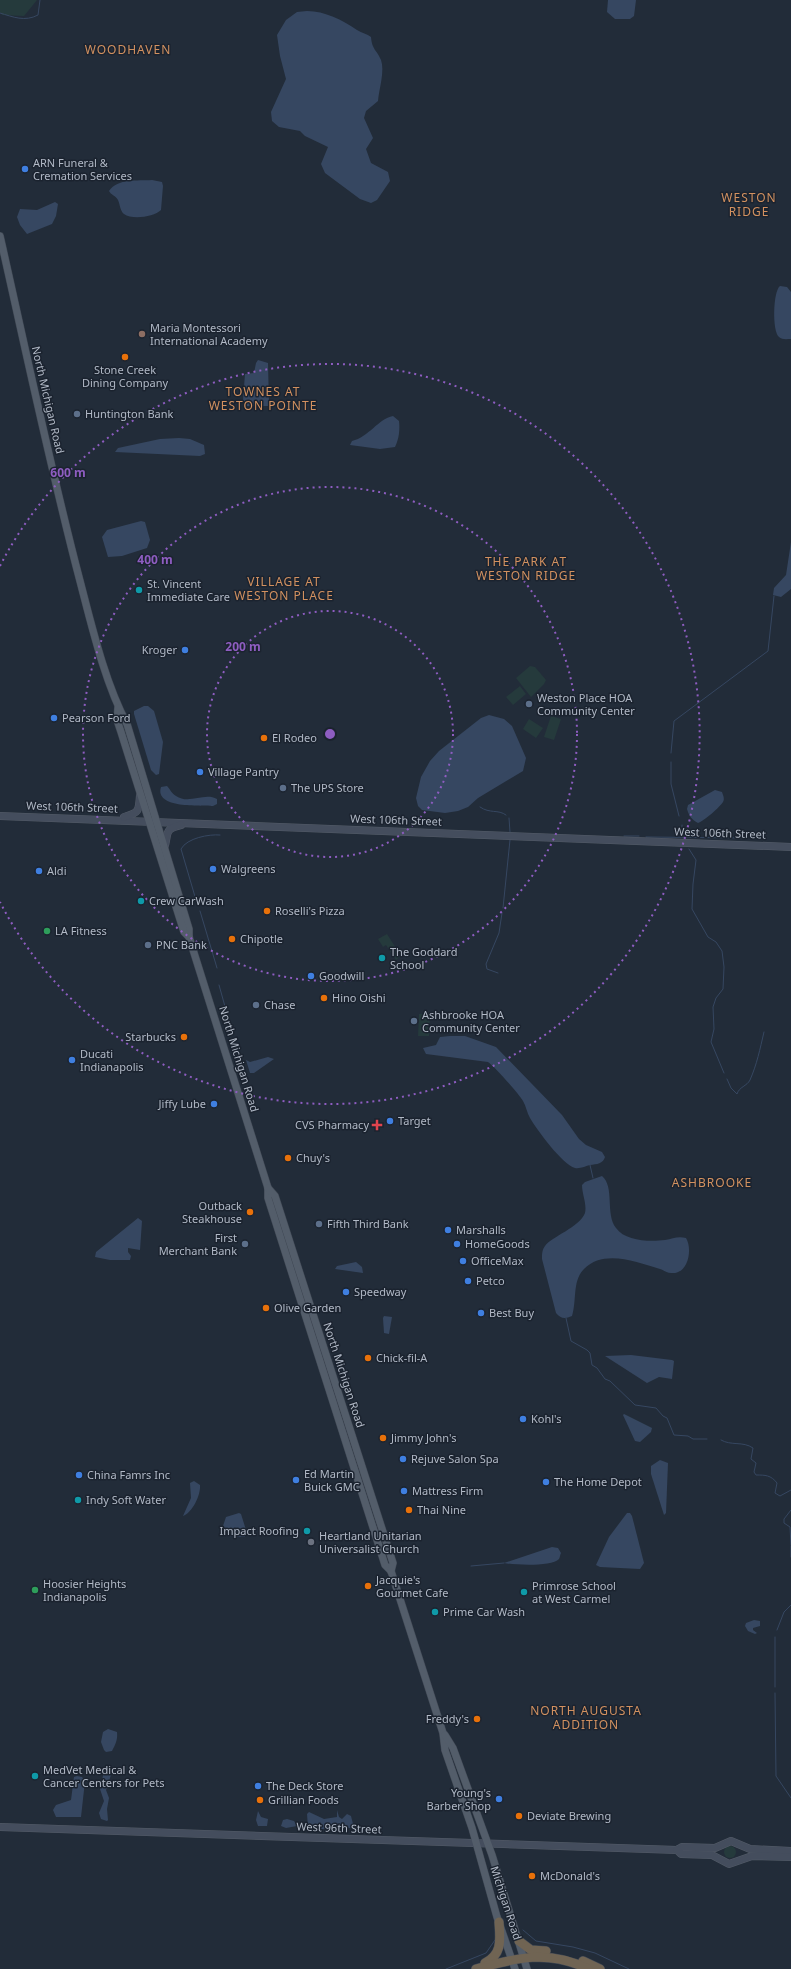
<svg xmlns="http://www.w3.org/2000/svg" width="791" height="1969" font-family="'Noto Sans',sans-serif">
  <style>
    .green { fill: #253a3c }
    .water { fill: #364761 }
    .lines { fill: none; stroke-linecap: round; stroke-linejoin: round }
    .stream { stroke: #364761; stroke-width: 1 }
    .secondary-casing { stroke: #545c68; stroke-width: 8 }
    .primary-casing { stroke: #3f4753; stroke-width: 8 }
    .highway-casing { stroke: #414955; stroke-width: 10 }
    .secondary { stroke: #444d5d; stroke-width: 7 }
    .primary { stroke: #535d6a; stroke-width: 7 }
    .highway { stroke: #706453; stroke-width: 9 }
    .ring { fill: none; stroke: #8e5dc1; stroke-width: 2; stroke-dasharray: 2 4 }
    .shop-dot { fill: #3f7fe0; stroke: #1b232f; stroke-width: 1.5 }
    .education-dot { fill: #8d6e63; stroke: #1b232f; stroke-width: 1.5 }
    .food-dot { fill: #e8710a; stroke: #1b232f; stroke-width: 1.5 }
    .service-dot { fill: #5c6f8a; stroke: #1b232f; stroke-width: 1.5 }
    .culture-dot { fill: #0f9aa8; stroke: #1b232f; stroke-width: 1.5 }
    .leisure-dot { fill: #2e9e5b; stroke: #1b232f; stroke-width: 1.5 }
    .health-dot { fill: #e0444e; stroke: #1b232f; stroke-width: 1.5 }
    .worship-dot { fill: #6b7280; stroke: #1b232f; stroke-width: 1.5 }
    .labels { text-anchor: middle; stroke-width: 3; stroke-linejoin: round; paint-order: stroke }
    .poi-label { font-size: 11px; fill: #b1b9c6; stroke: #1b232f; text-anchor: start }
    .street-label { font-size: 11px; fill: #b1b9c6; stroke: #1b232f }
    .neighbourhood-label { font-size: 12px; letter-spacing: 1px; fill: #d29160; stroke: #1b232f }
    .centre { fill: #8e5dc1; stroke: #1b232f; stroke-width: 2 }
    .ring-label { font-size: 12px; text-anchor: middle; font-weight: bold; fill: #8e5dc1; stroke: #1b232f; stroke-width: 3; stroke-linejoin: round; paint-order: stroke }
  </style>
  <rect width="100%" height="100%" fill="#222c39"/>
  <!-- green -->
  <g class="green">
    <path d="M0,0h37l-13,16 -22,-1 -2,-3z"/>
    <path d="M530,666l5,1 11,13 -2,4 -13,13 -15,-19z"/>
    <path d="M520,686l6,8 -13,11 -7,-8z"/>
    <path d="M551,716l10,3 -7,21 -10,-3z"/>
    <path d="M529,719l14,9 -7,10 -13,-9z"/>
    <path d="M387,934l14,22 -5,4 -10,-15 -3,2 -5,-8z"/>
    <path d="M430,1013l-1,23h-11l1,-22z"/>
    <circle cx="730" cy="1852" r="6"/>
  </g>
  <!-- water -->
  <g class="water">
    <path d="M608,0h28l-2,16 -4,3h-15l-8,-7z"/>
    <path d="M307,11c18,0 35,9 50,19 5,3 10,4 14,7 1,13 6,13 10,23 4,11 -2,29 -3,41l-12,10 -2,7 9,20 -7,11 5,14 17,9 2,9 -13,19 -6,3 -11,-4 -35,-26 -4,-9 7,-17 -23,-11 -5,-5 -21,-4 -7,-6 -1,-9 15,-33 -6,-23 -3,-21 9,-15 11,-8z"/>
    <path d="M152,180l10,2 1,4 -2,24c-7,7 -29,10 -37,4 -4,-3 -4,-10 -6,-14 -3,-5 -7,-5 -9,-9 9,-13 28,-10 43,-11z"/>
    <path d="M55,202l3,2 -2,12 -4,8 -25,10 -7,-9 -3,-8 3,-8 17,1z"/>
    <path d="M780,286l7,1 4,5v47c-4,0 -9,1 -12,-2 -7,-6 -6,-46 1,-51z"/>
    <path d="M258,360l10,3 1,41 -1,2h-21l-4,-6 2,-26 9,-1 2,-10z"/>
    <path d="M393,416l6,5c1,9 0,18 -4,26l-15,2 -30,-4 2,-4c17,-4 26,-22 41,-25z"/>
    <path d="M179,438l11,1 14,6 1,9 -5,2 -85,-4 3,-4 42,-9z"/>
    <path d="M141,521l4,1 5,18 -3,8 -25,8 -14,1 -6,-20 5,-7z"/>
    <path d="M791,542v47l-10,8 -8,-2 1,-7 12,-13z"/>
    <path d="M144,706h4l6,5 9,31 -4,32 -3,1 -5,-5 -17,-56v-3z"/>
    <path d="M489,715l15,4 8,7 14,32 -3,13 -45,27 -10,9 -10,4 -13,2 -23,-3 -4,-4 -2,-8 5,-21 9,-16 9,-10 42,-33z"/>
    <path d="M167,786c3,3 5,8 9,10 13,9 28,-4 41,3v5l-4,2c-12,-1 -59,3 -52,-19z"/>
    <path d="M715,790l7,2c1,3 3,7 1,10 -3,5 -19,19 -25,21 -6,-3 -9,-7 -11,-14l1,-4z"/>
    <path d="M450,1036h15l31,11 66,68 17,24 7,6 16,7 3,5c-2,7 -8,7 -15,8 -4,1 -10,4 -15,3 -13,-4 -38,-38 -45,-50 -3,-5 -4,-12 -7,-17 -4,-7 -29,-35 -35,-39l-62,-8 -3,-6 13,-3 4,-8z"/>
    <path d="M268,1057l6,2 -20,14h-4l-4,-13 4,2z"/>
    <path d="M602,1176c13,11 3,38 14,52 9,13 33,14 49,12 8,-1 12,-4 21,-2 7,11 2,37 -15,35 -4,0 -8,-3 -11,-4 -24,-7 -56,-20 -76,0 -12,12 -7,32 -12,47 -7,3 -11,3 -16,-3l-14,-54c0,-5 0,-9 3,-13 6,-9 35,-19 40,-33 2,-9 -3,-19 -3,-28l3,-3z"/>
    <path d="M138,1218l4,3 -2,29 -12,-2v4l3,4 -1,4h-20l-15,-3 1,-5z"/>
    <path d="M356,1262l6,5 1,6 -28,-4 2,-3z"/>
    <path d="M384,1316l8,1 -3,17 -5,-1 -1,-15z"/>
    <path d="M631,1355l41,5 2,1 -2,18 -13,-2 -12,6 -42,-27z"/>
    <path d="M624,1414l28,14 -1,4 -11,10 -5,-1 -12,-26z"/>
    <path d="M660,1460l8,3 -2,50 -2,2 -13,-41v-8z"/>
    <path d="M194,1481l6,4c1,10 -8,28 -17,31l8,-18 -1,-15z"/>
    <path d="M239,1513l2,1 5,16 -1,7 -20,-1 -3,-7 4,-12z"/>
    <path d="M627,1513h3l2,3 12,47 -4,6 -40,-2 -4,-2 13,-28z"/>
    <path d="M552,1547l6,1 3,5c-1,2 -1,4 -2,6 -7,8 -45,6 -55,4z"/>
    <path d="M754,1620l6,1v5l-7,2v2l4,3 -2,1 -7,-3 -3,-5 1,-3z"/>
    <path d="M108,1729l9,3c1,8 -2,13 -5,19l-6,1 -2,-2 -3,-8 2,-10z"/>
    <path d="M104,1771l7,4 -5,15 3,8 -2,11 1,11 -1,1 -6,-2 -2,-6 5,-12 -4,-12z"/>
    <path d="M77,1776l5,1 3,4 -4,36h-25l-3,-7 3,-5 15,-5 3,-23z"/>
    <path d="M337,1810l2,7 3,2 5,-5 4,2 2,8 -2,4 -29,1 -14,-2 -1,-13 2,-2 15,7 13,-2z"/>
    <path d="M258,1811l3,6 7,2 -1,7h-9l-2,-6z"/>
    <path d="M287,1819l7,2 3,5 -11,2 -5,-2 2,-6z"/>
  </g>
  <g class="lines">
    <!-- stream -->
    <g class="stream">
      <path d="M0,13c13,4 25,9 38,2l2,-15"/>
      <path d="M671,753l3,-32 94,-70 6,-55"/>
      <path d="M671,762v22l8,32"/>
      <path d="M480,807c10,7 18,2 26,8"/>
      <path d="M509,818l1,14"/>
      <path d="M682,825v2"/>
      <path d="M624,836h15"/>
      <path d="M646,837l101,1"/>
      <path d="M689,849l7,11 -3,24 -1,25 16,28 8,5 6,9 2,16 -1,22 -7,9 -3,9 1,22 -3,13 13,31"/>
      <path d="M196,900l-15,-51c6,-11 28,-15 39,-14"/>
      <path d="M503,908l7,-68"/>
      <path d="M200,911l17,57"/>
      <path d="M498,973l-11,-4 -1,-5 13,-31 3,-20"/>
      <path d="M219,985l12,43"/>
      <path d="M727,1079l4,9 6,6c2,-7 10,-8 13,-14 7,-16 10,-31 14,-48"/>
      <path d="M590,1165l3,13"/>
      <path d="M566,1318l5,23 16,9 3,3 2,12 5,3 8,11 5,2 25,24 21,3 7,8 4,2 7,17 14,1 5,3h14"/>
      <path d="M721,1440c10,6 22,1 32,8l-2,11 5,4 -2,9 2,3c9,0 15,0 21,8l-2,10 5,3 11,-6"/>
      <path d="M791,1510l-7,9v4l6,4 1,18"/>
      <path d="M791,1546v11"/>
      <path d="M471,1566l33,-3"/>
      <path d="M777,1630l7,-18 7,-7"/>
      <path d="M775,1687v-50"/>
      <path d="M775,1693l1,83 15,22"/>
      <path d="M523,1930l13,11 37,6 22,6 34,16"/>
      <path d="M446,1969l40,-16 9,-13"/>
    </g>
    <!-- secondary casing -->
    <g class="secondary-casing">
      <g id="secondary">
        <path d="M0,816l791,31"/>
        <path d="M124,817c15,-4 15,-6 16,-22"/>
        <path d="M164,849c5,-15 -1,-20 17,-24"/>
        <path d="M0,1827l677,23 5,-3 33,1 16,-7 19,8 41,2"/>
        <path d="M677,1850l4,4 31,1 17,9 23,-8 39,1"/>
      </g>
    </g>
    <!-- primary casing -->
    <g class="primary-casing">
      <g id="primary">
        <path d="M0,236c26,115 50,231 80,345 12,46 25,102 47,143l62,205v8l79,251v10l117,367 6,6 52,162 2,17 27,78 25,89 18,52"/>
        <path d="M118,708l-1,12 4,12 63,200 5,5"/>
        <path d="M268,1188l7,8 118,367 -2,8"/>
        <path d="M445,1735l8,13 39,107 35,114"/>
      </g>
    </g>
    <!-- highway casing -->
    <g class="highway-casing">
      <g id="highway">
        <path d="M519,1941l12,9 15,1"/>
        <path d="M583,1961l17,8"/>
        <path d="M485,1963c18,-9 15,-24 14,-41"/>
        <path d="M476,1969c39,-11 73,-20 112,0"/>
      </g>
    </g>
    <!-- secondary -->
    <use href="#secondary" class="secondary"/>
    <!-- primary -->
    <use href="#primary" class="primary"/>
    <!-- highway -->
    <use href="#highway" class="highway"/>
  </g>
  <!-- distance rings -->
  <g class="ring">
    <circle cx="330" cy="734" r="123"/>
    <circle cx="330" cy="734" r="247"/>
    <path d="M0 566A370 370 0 1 1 0 902"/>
  </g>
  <!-- markers -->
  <g class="shop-dot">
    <circle cx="25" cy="169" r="4"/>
    <circle cx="185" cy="650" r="4"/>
    <circle cx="54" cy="718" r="4"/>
    <circle cx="200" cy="772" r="4"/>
    <circle cx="213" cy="869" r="4"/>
    <circle cx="39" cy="871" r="4"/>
    <circle cx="311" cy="976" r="4"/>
    <circle cx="72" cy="1060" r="4"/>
    <circle cx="214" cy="1104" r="4"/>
    <circle cx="390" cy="1121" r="4"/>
    <circle cx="448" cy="1230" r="4"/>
    <circle cx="457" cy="1244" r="4"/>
    <circle cx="463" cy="1261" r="4"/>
    <circle cx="468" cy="1281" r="4"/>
    <circle cx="346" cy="1292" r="4"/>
    <circle cx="481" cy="1313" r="4"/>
    <circle cx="523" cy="1419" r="4"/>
    <circle cx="403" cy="1459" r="4"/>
    <circle cx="79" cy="1475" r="4"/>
    <circle cx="296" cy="1480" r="4"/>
    <circle cx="546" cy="1482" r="4"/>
    <circle cx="404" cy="1491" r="4"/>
    <circle cx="258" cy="1786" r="4"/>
    <circle cx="499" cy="1799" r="4"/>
  </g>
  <circle class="education-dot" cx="142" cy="334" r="4"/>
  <g class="food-dot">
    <circle cx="125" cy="357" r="4"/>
    <circle cx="264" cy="738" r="4"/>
    <circle cx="267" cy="911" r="4"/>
    <circle cx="232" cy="939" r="4"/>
    <circle cx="324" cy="998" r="4"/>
    <circle cx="184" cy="1037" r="4"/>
    <circle cx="288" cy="1158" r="4"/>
    <circle cx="250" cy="1212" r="4"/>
    <circle cx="266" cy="1308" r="4"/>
    <circle cx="368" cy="1358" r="4"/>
    <circle cx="383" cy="1438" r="4"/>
    <circle cx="409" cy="1510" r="4"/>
    <circle cx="368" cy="1586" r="4"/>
    <circle cx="477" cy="1719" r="4"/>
    <circle cx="260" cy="1800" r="4"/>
    <circle cx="519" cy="1816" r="4"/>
    <circle cx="532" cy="1876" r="4"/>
  </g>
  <g class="service-dot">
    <circle cx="77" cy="414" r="4"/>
    <circle cx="529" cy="704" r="4"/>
    <circle cx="283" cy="788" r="4"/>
    <circle cx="148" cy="945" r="4"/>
    <circle cx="256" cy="1005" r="4"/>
    <circle cx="414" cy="1021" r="4"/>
    <circle cx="319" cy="1224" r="4"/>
    <circle cx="245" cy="1244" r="4"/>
  </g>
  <g class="culture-dot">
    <circle cx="139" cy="590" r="4"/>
    <circle cx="141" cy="901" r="4"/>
    <circle cx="382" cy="958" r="4"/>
    <circle cx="78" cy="1500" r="4"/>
    <circle cx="307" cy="1531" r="4"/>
    <circle cx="524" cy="1592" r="4"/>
    <circle cx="435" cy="1612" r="4"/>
    <circle cx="35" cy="1776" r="4"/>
  </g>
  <g class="leisure-dot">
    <circle cx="47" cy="931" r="4"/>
    <circle cx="35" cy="1590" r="4"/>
  </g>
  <path class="health-dot" d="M375 1119h4v4h4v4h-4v4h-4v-4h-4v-4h4z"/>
  <circle class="worship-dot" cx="311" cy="1542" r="4"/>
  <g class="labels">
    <!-- poi labels -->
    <g class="poi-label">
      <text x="33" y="167">ARN Funeral &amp;<tspan x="33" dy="13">Cremation Services</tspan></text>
      <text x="150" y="332">Maria Montessori<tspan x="150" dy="13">International Academy</tspan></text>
      <text x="125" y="374" text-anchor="middle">Stone Creek<tspan x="125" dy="13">Dining Company</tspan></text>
      <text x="85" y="418">Huntington Bank</text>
      <text x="147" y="588">St. Vincent<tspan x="147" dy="13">Immediate Care</tspan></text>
      <text x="177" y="654" text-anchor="end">Kroger</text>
      <text x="537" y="702">Weston Place HOA<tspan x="537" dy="13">Community Center</tspan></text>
      <text x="62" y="722">Pearson Ford</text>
      <text x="272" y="742">El Rodeo</text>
      <text x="208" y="776">Village Pantry</text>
      <text x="291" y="792">The UPS Store</text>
      <text x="221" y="873">Walgreens</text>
      <text x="47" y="875">Aldi</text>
      <text x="149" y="905">Crew CarWash</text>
      <text x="275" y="915">Roselli's Pizza</text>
      <text x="55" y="935">LA Fitness</text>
      <text x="240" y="943">Chipotle</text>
      <text x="156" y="949">PNC Bank</text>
      <text x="390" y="956">The Goddard<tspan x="390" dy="13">School</tspan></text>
      <text x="319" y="980">Goodwill</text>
      <text x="332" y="1002">Hino Oishi</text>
      <text x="264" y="1009">Chase</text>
      <text x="422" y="1019">Ashbrooke HOA<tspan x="422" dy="13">Community Center</tspan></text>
      <text x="176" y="1041" text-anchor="end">Starbucks</text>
      <text x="80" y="1058">Ducati<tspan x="80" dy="13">Indianapolis</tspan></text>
      <text x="206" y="1108" text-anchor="end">Jiffy Lube</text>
      <text x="398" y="1125">Target</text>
      <text x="369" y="1129" text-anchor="end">CVS Pharmacy</text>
      <text x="296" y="1162">Chuy's</text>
      <text x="242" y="1210" text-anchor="end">Outback<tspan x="242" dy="13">Steakhouse</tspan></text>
      <text x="327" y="1228">Fifth Third Bank</text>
      <text x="456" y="1234">Marshalls</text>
      <text x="237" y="1242" text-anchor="end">First<tspan x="237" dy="13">Merchant Bank</tspan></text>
      <text x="465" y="1248">HomeGoods</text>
      <text x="471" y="1265">OfficeMax</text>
      <text x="476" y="1285">Petco</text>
      <text x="354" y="1296">Speedway</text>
      <text x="274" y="1312">Olive Garden</text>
      <text x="489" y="1317">Best Buy</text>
      <text x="376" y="1362">Chick-fil-A</text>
      <text x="531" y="1423">Kohl's</text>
      <text x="391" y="1442">Jimmy John's</text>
      <text x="411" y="1463">Rejuve Salon Spa</text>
      <text x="304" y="1478">Ed Martin<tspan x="304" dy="13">Buick GMC</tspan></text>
      <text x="87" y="1479">China Famrs Inc</text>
      <text x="554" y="1486">The Home Depot</text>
      <text x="412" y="1495">Mattress Firm</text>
      <text x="86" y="1504">Indy Soft Water</text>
      <text x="417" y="1514">Thai Nine</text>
      <text x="299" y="1535" text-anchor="end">Impact Roofing</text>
      <text x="319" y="1540">Heartland Unitarian<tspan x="319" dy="13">Universalist Church</tspan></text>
      <text x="376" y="1584">Jacquie's<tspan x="376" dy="13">Gourmet Cafe</tspan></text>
      <text x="43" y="1588">Hoosier Heights<tspan x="43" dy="13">Indianapolis</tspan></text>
      <text x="532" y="1590">Primrose School<tspan x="532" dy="13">at West Carmel</tspan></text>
      <text x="443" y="1616">Prime Car Wash</text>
      <text x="469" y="1723" text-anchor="end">Freddy's</text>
      <text x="43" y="1774">MedVet Medical &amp;<tspan x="43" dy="13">Cancer Centers for Pets</tspan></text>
      <text x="266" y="1790">The Deck Store</text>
      <text x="491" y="1797" text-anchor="end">Young's<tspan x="491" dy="13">Barber Shop</tspan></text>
      <text x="268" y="1804">Grillian Foods</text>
      <text x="527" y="1820">Deviate Brewing</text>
      <text x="540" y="1880">McDonald's</text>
    </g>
    <!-- street labels -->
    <g class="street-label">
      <text transform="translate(48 400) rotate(77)" y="4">North Michigan Road</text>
      <text transform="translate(72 807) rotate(2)" y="4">West 106th Street</text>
      <text transform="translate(396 820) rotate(2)" y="4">West 106th Street</text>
      <text transform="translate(720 833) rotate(2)" y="4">West 106th Street</text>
      <text transform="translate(239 1059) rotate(73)" y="4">North Michigan Road</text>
      <text transform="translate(344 1375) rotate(72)" y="4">North Michigan Road</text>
      <text transform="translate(339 1828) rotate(2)" y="4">West 96th Street</text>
      <text transform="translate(506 1903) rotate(72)" y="4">Michigan Road</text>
    </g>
    <!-- neighbourhood labels -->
    <g class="neighbourhood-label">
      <text x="128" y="54">WOODHAVEN</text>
      <text x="749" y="202">WESTON<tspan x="749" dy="14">RIDGE</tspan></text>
      <text x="263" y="396">TOWNES AT<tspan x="263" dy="14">WESTON POINTE</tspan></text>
      <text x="526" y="566">THE PARK AT<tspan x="526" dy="14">WESTON RIDGE</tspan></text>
      <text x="284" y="586">VILLAGE AT<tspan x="284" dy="14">WESTON PLACE</tspan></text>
      <text x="712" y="1187">ASHBROOKE</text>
      <text x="586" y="1715">NORTH AUGUSTA<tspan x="586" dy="14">ADDITION</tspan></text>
    </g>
  </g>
  <circle cx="330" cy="734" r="6" class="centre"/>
  <g class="ring-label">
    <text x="68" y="477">600 m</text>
    <text x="155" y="564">400 m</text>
    <text x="243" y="651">200 m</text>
  </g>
</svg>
